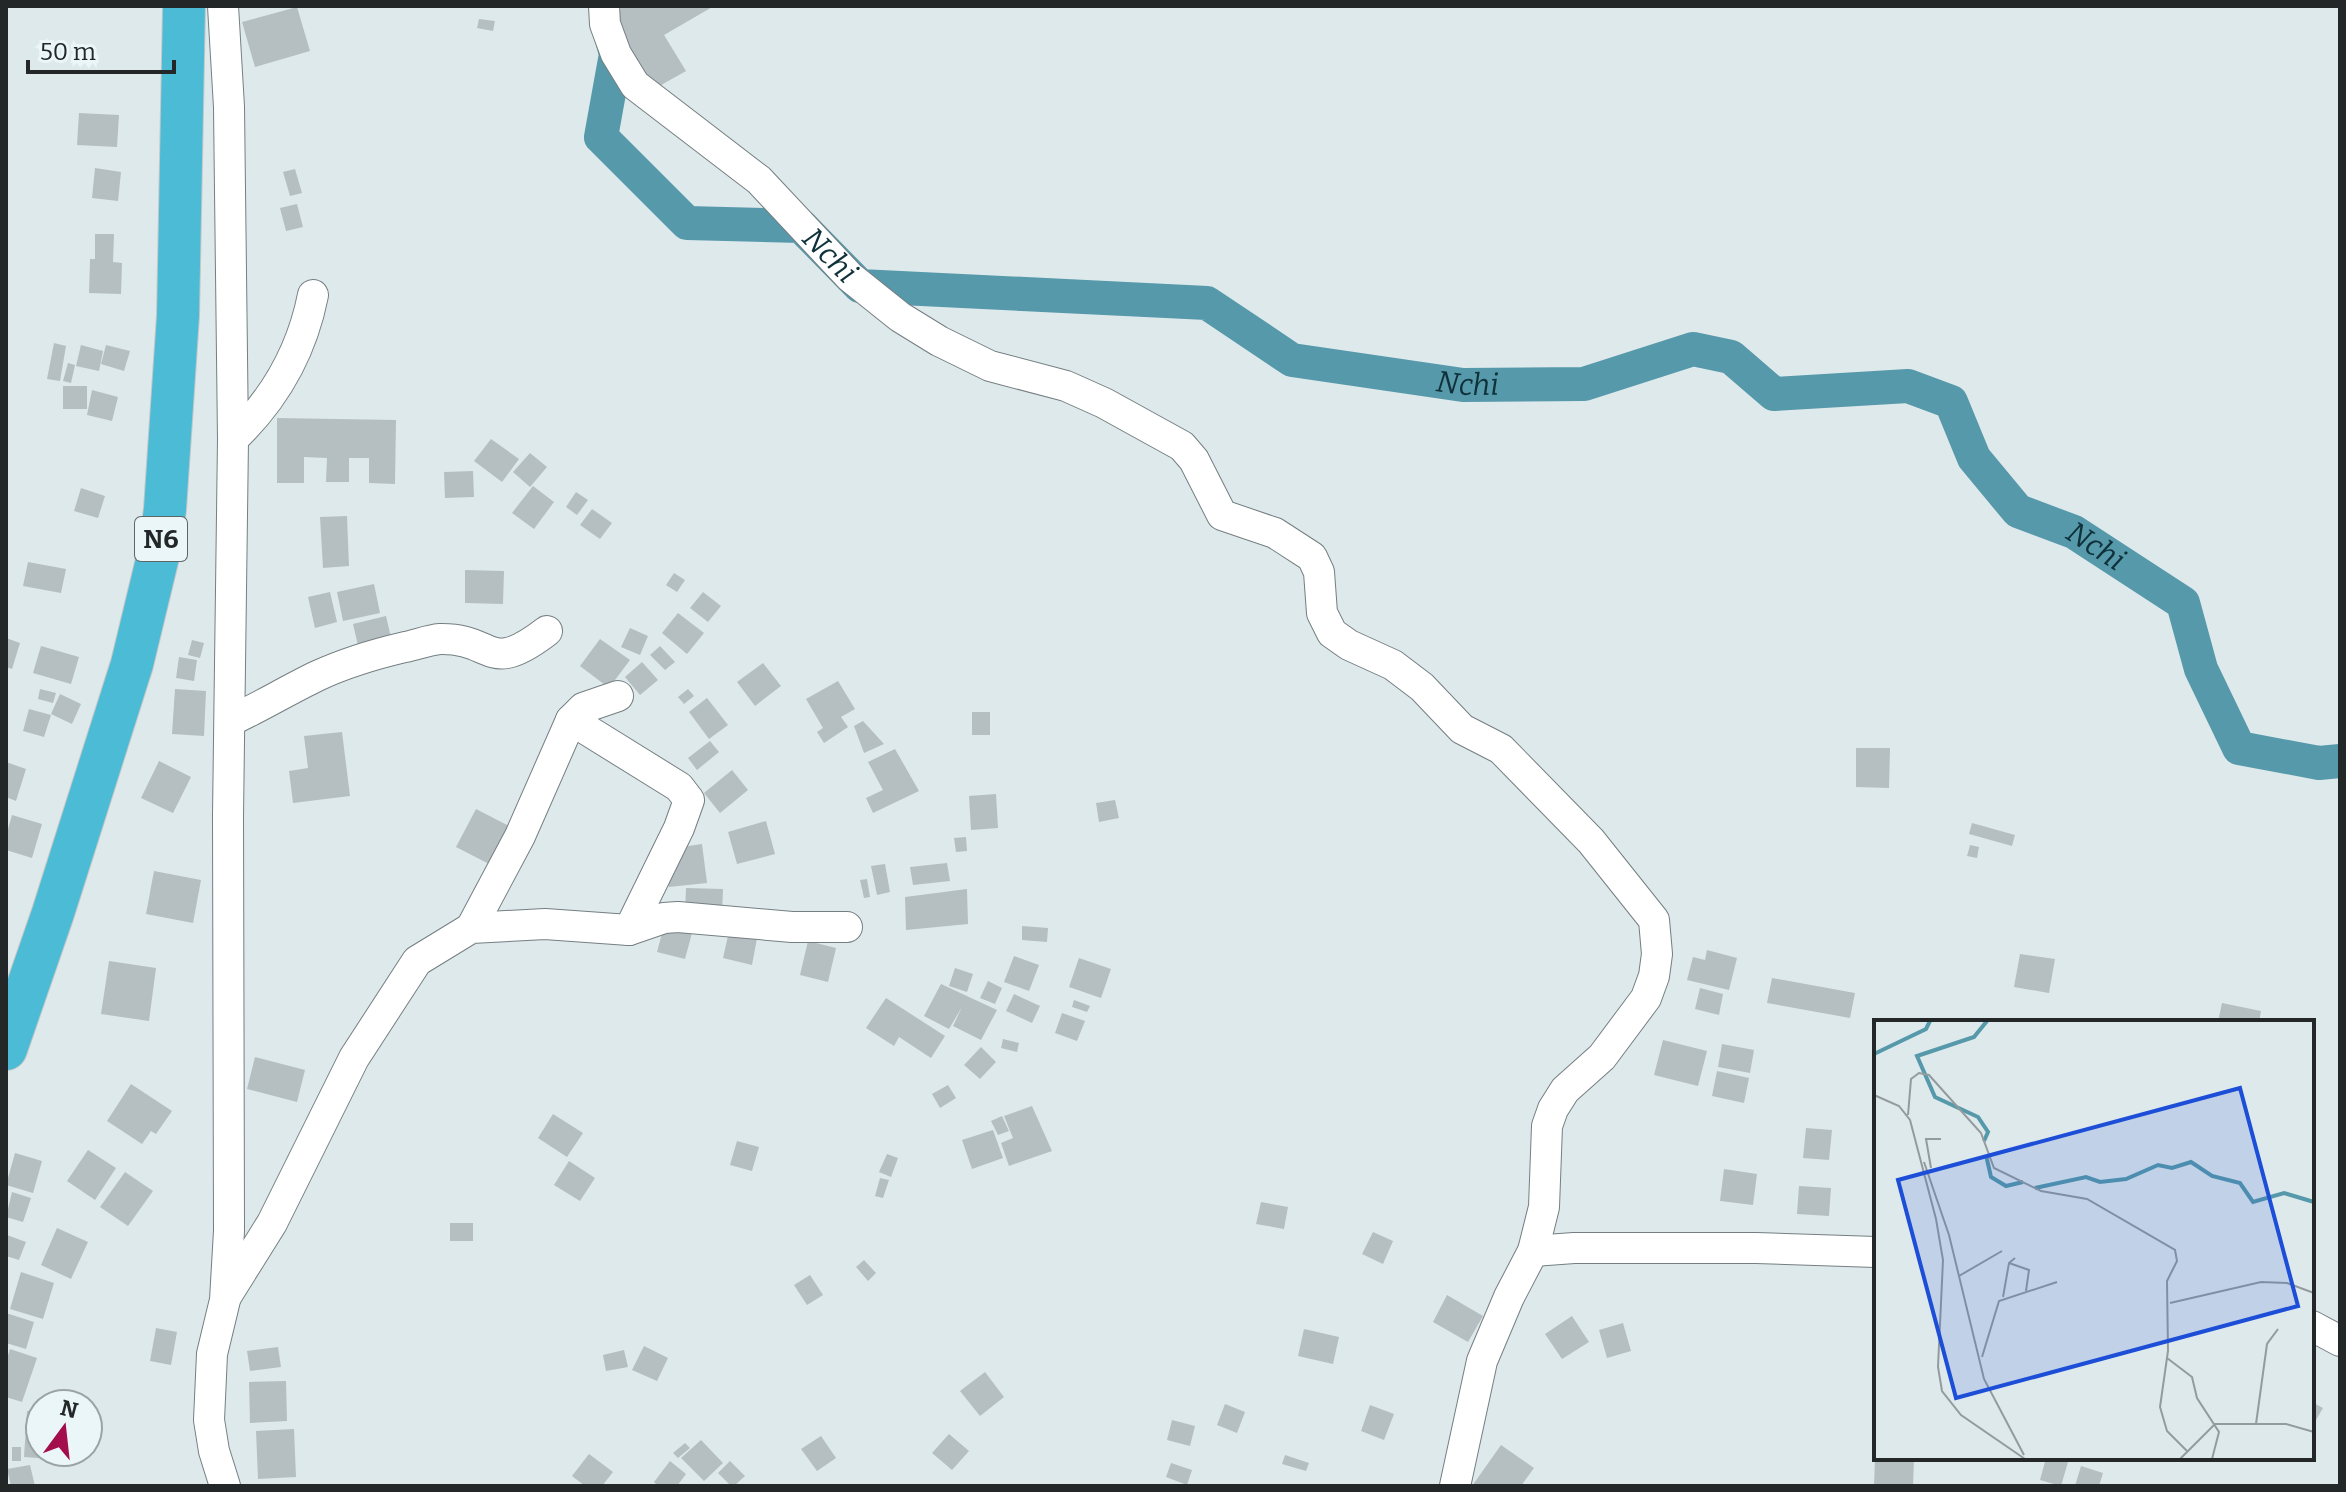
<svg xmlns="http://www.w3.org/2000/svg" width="2346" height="1492" font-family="Bitter,serif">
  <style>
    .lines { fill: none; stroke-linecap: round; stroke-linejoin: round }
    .river { stroke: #5699aa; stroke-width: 34 }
    .building { fill: #b5bfc2 }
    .minor-casing { stroke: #757f82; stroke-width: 32 }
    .highway-casing { stroke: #c6c7c7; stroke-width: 44 }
    .minor { stroke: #fff; stroke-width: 30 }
    .highway { stroke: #4cbcd6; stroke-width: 42 }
    .labels { text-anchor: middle; stroke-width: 7; stroke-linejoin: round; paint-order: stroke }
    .shield { fill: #ebf6f9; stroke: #5f6567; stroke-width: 2 }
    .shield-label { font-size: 26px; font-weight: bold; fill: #232728 }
    .water-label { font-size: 30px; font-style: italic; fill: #0f3139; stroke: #ebf6f9 }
    .inset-river { fill: none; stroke: #5699aa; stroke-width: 4 }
    .inset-road { fill: none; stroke: #939b9e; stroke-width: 2 }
    .view { fill: #1d4ed8; fill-opacity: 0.15; stroke: #1d4ed8; stroke-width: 4 }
    .inset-edge { fill: none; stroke: #232728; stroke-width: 4 }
  </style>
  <rect width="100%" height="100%" fill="#dee9ec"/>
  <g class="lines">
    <!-- river -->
    <path class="river" id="s1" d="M610,32l6,22 -15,83 86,86 114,3 59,60 347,17 85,57 171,25 121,-1 109,-35 38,8 43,37 134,-8 43,16 23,56 44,53 56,21 109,71 18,66 38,79 80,15 21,-2"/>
  </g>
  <!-- building -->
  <g class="building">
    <path d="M625,6h89l-50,29 22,36 -32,18 -44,-75z"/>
    <path d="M297,7l13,44 -55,16 -13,-45z"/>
    <path d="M479,19l16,2 -2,10 -16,-3z"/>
    <path d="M79,113l40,2 -2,32 -40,-2z"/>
    <path d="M95,168l26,4 -3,29 -26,-3z"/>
    <path d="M295,169l7,24 -12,3 -7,-24z"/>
    <path d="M297,204l6,23 -17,4 -6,-23z"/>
    <path d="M95,234h19l-1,28 9,1 -1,31 -32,-1 1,-34h5z"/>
    <path d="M54,343l12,3 -6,35 -13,-2z"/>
    <path d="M81,345l22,6 -4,20 -23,-5z"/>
    <path d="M106,345l24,6 -6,20 -23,-7z"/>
    <path d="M68,363l7,2 -4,18 -8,-2z"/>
    <rect x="63" y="386" width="24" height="23"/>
    <path d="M92,390l26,7 -6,24 -25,-6z"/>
    <path d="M277,418l119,2 -1,64 -26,-1v-25h-20v24h-23l1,-24 -23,-1v26h-27z"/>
    <path d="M491,439l28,20 -17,23 -28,-21z"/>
    <path d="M530,453l17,14 -17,20 -17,-15z"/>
    <path d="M473,471l1,26 -29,1 -1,-26z"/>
    <path d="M533,486l21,16 -20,27 -22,-16z"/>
    <path d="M81,488l24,8 -7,22 -24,-7z"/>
    <path d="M576,492l12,8 -11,15 -11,-8z"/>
    <path d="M592,509l20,14 -12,16 -20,-14z"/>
    <path d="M347,516l2,50 -26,2 -3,-51z"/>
    <path d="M28,562l38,7 -5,24 -38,-7z"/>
    <path d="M465,570l39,1 -1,33 -38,-1z"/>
    <path d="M674,573l11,7 -8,12 -11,-7z"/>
    <path d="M374,584l6,29 -37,8 -6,-29z"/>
    <path d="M330,592l7,30 -22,6 -7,-31z"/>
    <path d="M703,592l18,14 -13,16 -18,-14z"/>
    <path d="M678,613l26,20 -17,21 -25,-21z"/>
    <path d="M386,616l6,26 -33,8 -6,-26z"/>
    <path d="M630,628l18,8 -8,19 -19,-8z"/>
    <path d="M6,638l14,5 -8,26 -6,-2z"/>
    <path d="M600,639l30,21 -21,28 -29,-22z"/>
    <path d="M192,640l12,3 -4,15 -12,-3z"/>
    <path d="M41,646l38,11 -8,27 -38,-11z"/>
    <path d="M660,646l15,16 -10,8 -15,-15z"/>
    <path d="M179,657l18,3 -3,21 -18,-3z"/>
    <path d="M642,662l16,18 -18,15 -15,-18z"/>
    <path d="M763,663l18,23 -26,20 -18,-24z"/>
    <path d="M838,681l17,28 -14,8 7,10 -24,16 -7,-11 6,-4 -17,-29z"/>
    <path d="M40,689l16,4 -3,10 -15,-4z"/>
    <path d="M175,689l31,2 -2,45 -32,-2z"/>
    <path d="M688,689l6,7 -10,8 -6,-7z"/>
    <path d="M60,694l21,10 -9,20 -21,-10z"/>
    <path d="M707,698l21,27 -19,14 -20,-27z"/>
    <path d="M29,709l22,6 -7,22 -21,-6z"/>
    <rect x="972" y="712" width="18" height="23"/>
    <path d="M863,721l21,23 -20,9 -10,-27z"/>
    <path d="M342,732l8,64 -57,7 -4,-32 19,-3 -4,-32z"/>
    <path d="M710,741l9,11 -22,18 -9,-12z"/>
    <path d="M1856,748h34l-1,40 -33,-1z"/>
    <path d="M895,749l24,42 -46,22 -7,-15 17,-8 -15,-28z"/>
    <path d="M159,761l32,16 -18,36 -32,-15z"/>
    <path d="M6,762l20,7 -10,32 -10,-4z"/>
    <path d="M732,770l16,20 -28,23 -16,-20z"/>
    <path d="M996,794l2,34 -27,2 -2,-34z"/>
    <path d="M1115,800l4,18 -20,4 -3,-19z"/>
    <path d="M476,809l37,19 -20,38 -37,-19z"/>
    <path d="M12,815l30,9 -10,34 -26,-8v-14z"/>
    <path d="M766,821l9,33 -38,10 -9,-32z"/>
    <path d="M1972,823l43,12 -3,11 -43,-12z"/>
    <path d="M966,837l1,14 -11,1 -2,-14z"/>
    <path d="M702,844l5,39 -38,4 -2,-22 8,-17z"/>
    <path d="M1970,845l9,2 -2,11 -10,-2z"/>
    <path d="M947,863l3,18 -37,4 -3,-18z"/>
    <path d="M885,864l5,28 -13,3 -6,-29z"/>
    <path d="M154,871l47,9 -8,43 -47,-9z"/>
    <path d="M867,879l3,18 -6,1 -4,-18z"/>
    <path d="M686,888l37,1 -1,25 -37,-1z"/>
    <path d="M967,889l1,35 -62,6 -1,-33z"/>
    <path d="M664,926l28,7 -7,26 -28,-7z"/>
    <path d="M1022,926l26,2 -1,14 -25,-2z"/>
    <path d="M730,927l28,6 -6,32 -29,-7z"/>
    <path d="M808,941l28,7 -8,34 -28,-7z"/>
    <path d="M1707,950l30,8 -8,32 -42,-10 6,-23 12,3z"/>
    <path d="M2020,954l35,5 -6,34 -35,-6z"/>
    <path d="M1014,956l25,9 -10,26 -25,-9z"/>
    <path d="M1079,958l32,11 -10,29 -32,-11z"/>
    <path d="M109,961l47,7 -7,53 -48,-7z"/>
    <path d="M955,968l18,6 -6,18 -18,-6z"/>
    <path d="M1772,978l83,15 -5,25 -83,-15z"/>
    <path d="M988,981l14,7 -7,16 -15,-6z"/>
    <path d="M941,984l56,26 -16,30 -28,-14 9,-19 -13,22 -25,-13z"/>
    <path d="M1700,988l23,6 -4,21 -24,-6z"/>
    <path d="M1014,994l26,12 -8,17 -26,-12z"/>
    <path d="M886,998l59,38 -14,22 -32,-21 -5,9 -28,-18z"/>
    <path d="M1074,1000l16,6 -3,6 -15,-5z"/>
    <path d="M2222,1003l39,8 -2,11h-41z"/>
    <path d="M1062,1013l23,8 -8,20 -22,-8z"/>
    <path d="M1003,1039l16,4 -2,9 -16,-4z"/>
    <path d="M1663,1040l44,11 -9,35 -44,-11z"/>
    <path d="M1722,1044l32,6 -4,23 -32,-6z"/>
    <path d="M981,1047l15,15 -16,17 -16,-14z"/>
    <path d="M255,1057l50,13 -8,32 -50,-13z"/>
    <path d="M1717,1071l32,7 -5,25 -32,-7z"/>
    <path d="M131,1084l41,27 -16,23 -5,-3 -9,13 -35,-23z"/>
    <path d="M948,1085l8,13 -16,10 -8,-14z"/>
    <path d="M1032,1106l20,45 -43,15 -8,-23 12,-5 -9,-22z"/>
    <path d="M553,1114l30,19 -16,24 -29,-19z"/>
    <path d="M1002,1116l7,15 -11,4 -7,-14z"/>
    <path d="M1806,1128l26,2 -3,30 -26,-2z"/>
    <path d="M993,1130l10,28 -31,11 -10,-29z"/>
    <path d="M737,1141l22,6 -7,24 -22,-6z"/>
    <path d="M88,1150l28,18 -21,32 -28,-19z"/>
    <path d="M15,1153l27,8 -9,32 -27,-8z"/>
    <path d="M887,1154l11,4 -7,19 -12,-5z"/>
    <path d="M569,1161l26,17 -15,23 -26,-16z"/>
    <path d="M1724,1169l33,5 -4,31 -33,-4z"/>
    <path d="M125,1172l28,19 -25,35 -28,-19z"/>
    <path d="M880,1178l9,2 -6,18 -8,-2z"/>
    <path d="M1799,1186l32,2 -2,28 -32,-2z"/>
    <path d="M12,1192l19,6 -8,24 -17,-5z"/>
    <path d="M1261,1202l27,5 -4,22 -28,-5z"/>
    <rect x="450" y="1223" width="23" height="18"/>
    <path d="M57,1228l31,14 -17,37 -30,-14z"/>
    <path d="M1373,1232l20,9 -10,23 -21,-10z"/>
    <path d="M7,1235l19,7 -7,18 -13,-4z"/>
    <path d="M864,1260l12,13 -8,8 -12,-14z"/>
    <path d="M21,1272l33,11 -11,36 -33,-10z"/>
    <path d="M810,1275l13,20 -16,10 -13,-20z"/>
    <path d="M1447,1295l36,21 -15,26 -35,-20z"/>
    <path d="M6,1313l28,9 -8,27 -20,-6z"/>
    <path d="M1572,1316l17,26 -27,17 -17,-25z"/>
    <path d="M1623,1323l8,28 -24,7 -8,-28z"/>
    <path d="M156,1328l21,4 -6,33 -21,-4z"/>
    <path d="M1304,1329l35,8 -6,27 -35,-8z"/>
    <path d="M644,1346l24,12 -11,23 -25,-11z"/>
    <path d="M278,1347l3,20 -31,4 -3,-20z"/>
    <path d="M10,1349l27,9 -15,44 -16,-5v-35z"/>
    <path d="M624,1350l4,17 -22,4 -3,-16z"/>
    <path d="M985,1372l19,25 -24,19 -20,-25z"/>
    <path d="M286,1381l1,40 -37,2 -1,-41z"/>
    <path d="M2312,1393l4,3 -4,6 11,6 -11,19z"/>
    <path d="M1225,1404l20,8 -8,21 -20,-8z"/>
    <path d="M1370,1405l24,9 -10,26 -23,-9z"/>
    <path d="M27,1411l13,1v40h24v8l-40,-3z"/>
    <path d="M1172,1420l23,6 -5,20 -23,-6z"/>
    <path d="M294,1429l2,48 -38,2 -2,-48z"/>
    <path d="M949,1434l20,17 -17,19 -20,-17z"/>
    <path d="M821,1436l15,22 -19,13 -16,-22z"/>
    <path d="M701,1440l22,23 -19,18 -23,-23z"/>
    <path d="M685,1443l5,5 -12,10 -5,-5z"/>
    <path d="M1501,1445l33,23 -13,18h-49z"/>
    <rect x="12" y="1447" width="9" height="14"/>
    <path d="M589,1454l24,18 -11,14h-17l-13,-10z"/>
    <path d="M1285,1455l24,8 -3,8 -24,-7z"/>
    <path d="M1875,1458h39l-1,28h-39z"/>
    <path d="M2046,1458l22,4 -7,24 -21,-6z"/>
    <path d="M670,1461l16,13 -9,12h-19l-4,-4z"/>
    <path d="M730,1461l15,15 -11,10h-3l-13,-13z"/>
    <path d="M1171,1463l21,7 -5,15 -21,-8z"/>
    <path d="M30,1465l5,21h-24l-4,-17z"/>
    <path d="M2081,1466l22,7 -4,13h-24z"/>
  </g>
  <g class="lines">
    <!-- minor casing -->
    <g class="minor-casing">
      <g id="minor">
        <path d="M223,6l6,101 4,332 -5,377 1,415 -4,69 -13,54 -3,66 5,31 11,35"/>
        <path d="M604,6l1,18 11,30 19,31 124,95 91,97 50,40 39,24 51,25 76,20 38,17 78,43 12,14 28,55 53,18 37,24 7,15 3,41 10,20 17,12 44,20 29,22 40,42 39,20 90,92 63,79 3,34 -3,22 -8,22 -44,59 -37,33 -12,19 -6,17 -3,81 -11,44 -24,46 -27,64 -27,125"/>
        <path d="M233,439c42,-40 69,-88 80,-144"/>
        <path d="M571,720l108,67 10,13 -10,28 -50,102"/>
        <path d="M230,721c30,-14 58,-31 87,-45 28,-13 58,-22 88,-29 11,-2 23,-7 35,-8 55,-1 47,38 107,-8"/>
        <path d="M471,928l49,-92 51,-116 12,-12 35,-12"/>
        <path d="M1533,1251l41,-3h182l120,4"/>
        <path d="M227,1295l45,-72 82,-165 63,-97 54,-33 74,-4 84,6 35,-12 14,-1 114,10h55"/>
        <path d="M2312,1326l28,15"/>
      </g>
    </g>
    <!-- highway casing -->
    <g class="highway-casing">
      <path id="highway" d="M6,1049l47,-136 79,-249 28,-116 5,-39 13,-193 6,-310"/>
    </g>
    <!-- minor -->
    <use href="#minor" class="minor"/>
    <!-- highway -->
    <use href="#highway" class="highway"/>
  </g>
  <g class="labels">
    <!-- shield labels -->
    <rect class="shield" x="135" y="517" width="52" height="44" rx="6"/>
    <g class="shield-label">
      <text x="161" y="548">N6</text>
    </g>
    <!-- water labels -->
    <g class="water-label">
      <text dy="10" stroke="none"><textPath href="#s1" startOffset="384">Nchi</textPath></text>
      <text dy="10" stroke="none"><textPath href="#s1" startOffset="1054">Nchi</textPath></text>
      <text dy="10" stroke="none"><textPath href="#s1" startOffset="1776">Nchi</textPath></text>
    </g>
  </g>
  <!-- overview -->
  <g transform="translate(1874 1020)">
    <rect width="440" height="440" fill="#dee9ec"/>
    <path class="inset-river" d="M0,34l52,-25 4,-8M110,121l4,-9 -10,-15 -43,-20 -18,-41 57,-19 13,-16M112,135l5,22 15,9 17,-4M161,168l51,-11 14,5 26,-3 32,-14 14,3 19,-6 21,14 28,7 13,19 31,-9 30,9"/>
    <path class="inset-road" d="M0,75l25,11 11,14 26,99 7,41 -5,107 4,24 19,24 64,44M34,95l3,-36 8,-6 10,2 52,58 13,35 47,23 46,8 88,51 2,11 -10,20 1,70 -8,56 7,24 20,20M50,142l25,73 35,144 40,76M57,148l-5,-29h15M135,243l20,7 -3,21M85,256l43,-25M129,277l6,-34 6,-5M296,283l91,-21 26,1 27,10M108,337l17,-56 58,-19M293,338l25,19 5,21 22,34 -7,27M382,404l11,-80 11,-15M306,439l35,-35h71l28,8"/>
    <path class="view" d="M366,68l58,218 -342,92 -58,-218z"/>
    <rect width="440" height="440" class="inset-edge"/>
  </g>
  <!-- border -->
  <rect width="2346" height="1492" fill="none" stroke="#232728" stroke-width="16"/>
  <!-- north arrow -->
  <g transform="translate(64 1428) rotate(15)"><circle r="38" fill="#ebf6f9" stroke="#9ba3a5" stroke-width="2"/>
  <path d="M0-6L14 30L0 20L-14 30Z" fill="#a30d4b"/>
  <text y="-12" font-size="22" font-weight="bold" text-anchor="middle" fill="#232728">N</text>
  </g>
  <!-- scale -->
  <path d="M28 60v12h146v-12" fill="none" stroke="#232728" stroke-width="4"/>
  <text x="40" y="60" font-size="24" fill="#232728" stroke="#ebf6f9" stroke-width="6" paint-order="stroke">50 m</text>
</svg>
